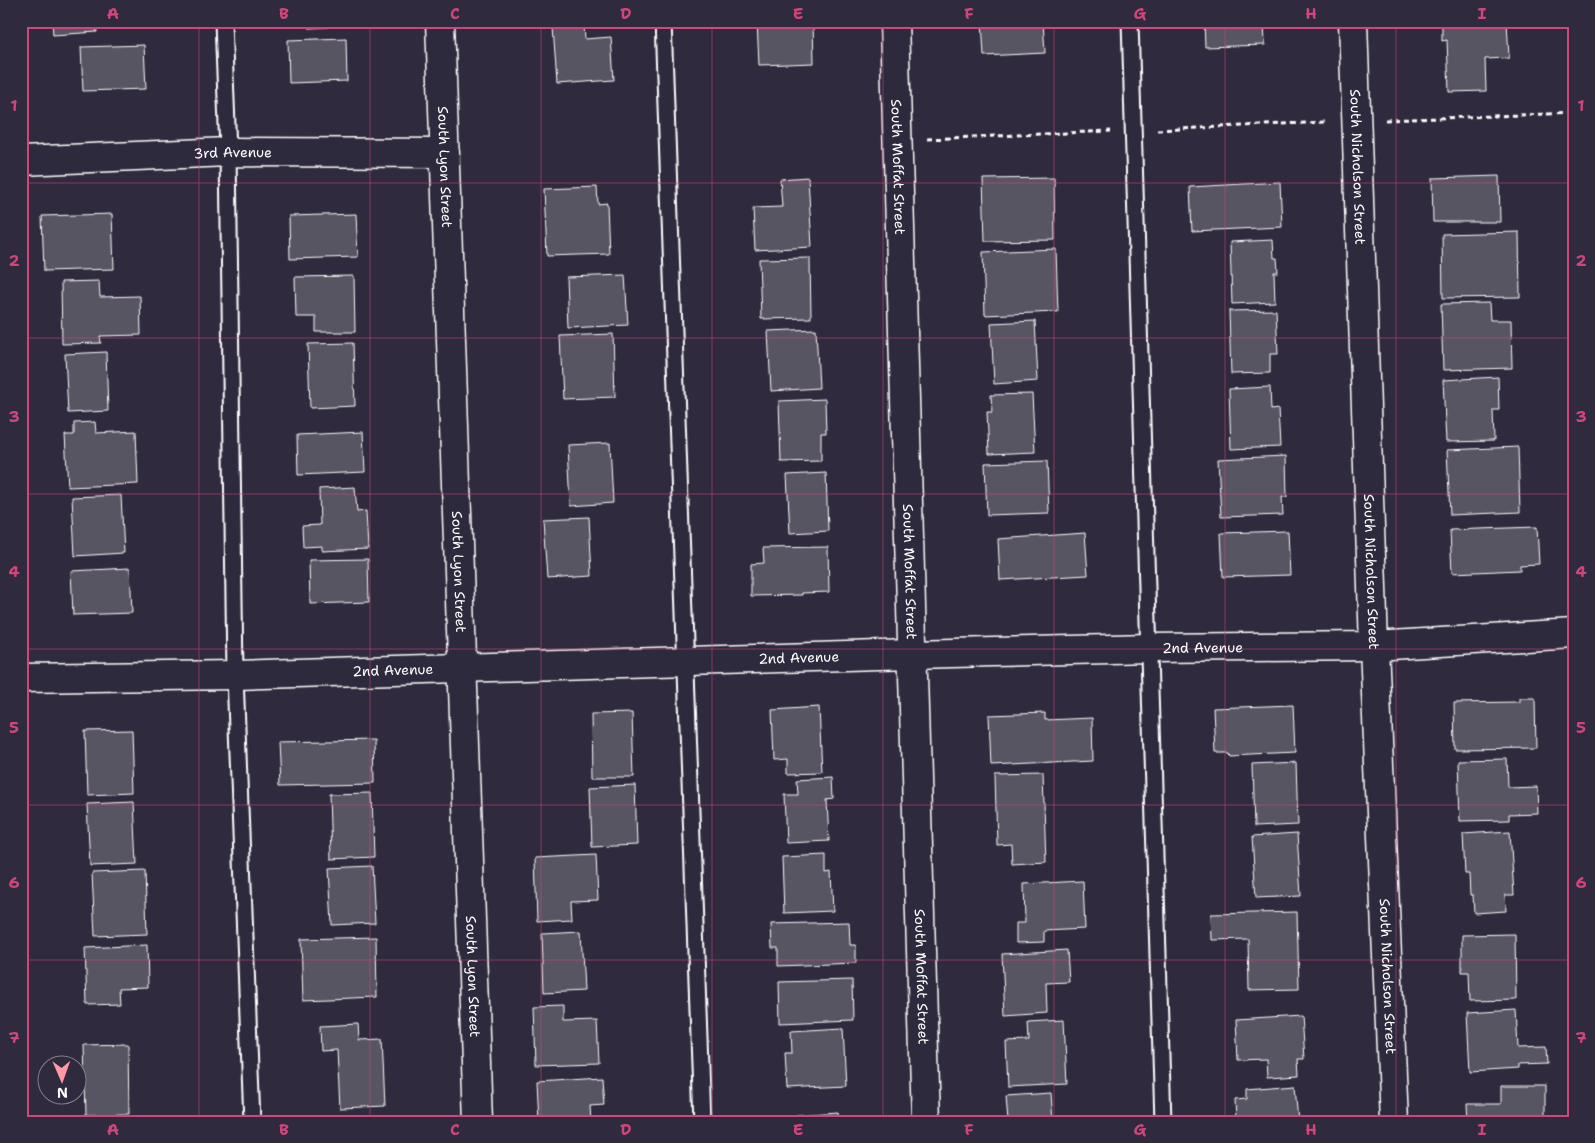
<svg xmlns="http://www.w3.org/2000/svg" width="1595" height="1143" font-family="'Shantell Sans',sans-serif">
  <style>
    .building { fill: #595564; stroke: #fff }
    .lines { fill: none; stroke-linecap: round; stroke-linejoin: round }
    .service-casing { stroke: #fff; stroke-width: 19 }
    .minor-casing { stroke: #fff; stroke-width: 31 }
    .path { stroke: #fff; stroke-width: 3; stroke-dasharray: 5 4; stroke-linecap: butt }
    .service { stroke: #2f2a3d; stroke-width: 15 }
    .minor { stroke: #2f2a3d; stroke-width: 28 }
    .grid { fill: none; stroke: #ce467c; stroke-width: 1; stroke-opacity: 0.55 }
    .labels { text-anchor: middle; stroke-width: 4.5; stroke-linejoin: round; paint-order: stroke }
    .street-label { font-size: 14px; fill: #fff; stroke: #2f2a3d }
    .neatline { fill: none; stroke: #ce467c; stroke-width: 2 }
    .grid-label { font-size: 16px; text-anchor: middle; font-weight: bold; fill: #ce467c }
  </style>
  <rect width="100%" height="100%" fill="#2f2a3d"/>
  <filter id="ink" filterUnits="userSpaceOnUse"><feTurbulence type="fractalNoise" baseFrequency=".02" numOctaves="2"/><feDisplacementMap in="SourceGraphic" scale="10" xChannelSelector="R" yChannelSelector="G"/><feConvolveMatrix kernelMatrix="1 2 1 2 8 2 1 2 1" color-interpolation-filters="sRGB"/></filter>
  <g filter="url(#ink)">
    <!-- building -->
    <g class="building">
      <path d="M52,21h44l1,11 -44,3z"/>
      <path d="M282,21h47v6l-20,1v-6h-27z"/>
      <path d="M813,21l1,42 -55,2 -2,-43z"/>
      <path d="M982,21h61l2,32 -61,3z"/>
      <path d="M1204,21h60l1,24 -60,2z"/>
      <path d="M1442,21h65l2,37 -24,1 1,32 -37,1 -2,-52 -5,1z"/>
      <path d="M584,25l1,14 26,-2 3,43 -57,4 -4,-57z"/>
      <path d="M346,38l1,43 -58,2 -1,-43z"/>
      <path d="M144,45l2,44 -63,2 -2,-44z"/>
      <path d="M1499,176l1,46h-67l-1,-44z"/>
      <path d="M808,177l4,70 -57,3 -2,-42 29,-1 -2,-28z"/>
      <path d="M1054,178l1,62 -70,1 -2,-62z"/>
      <path d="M1280,182l2,45 -90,4 -2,-44z"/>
      <path d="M597,187l1,17 9,-1 2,51 -62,2 -3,-67z"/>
      <path d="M112,214l2,55 -70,2 -2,-55z"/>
      <path d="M356,214l2,43 -68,2 -1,-43z"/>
      <path d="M1519,232l1,65 -77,1 -1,-64z"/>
      <path d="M1273,240l1,18h3l1,14h-4l1,30 -43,2 -2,-62z"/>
      <path d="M1056,249l2,63 -73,3 -2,-63z"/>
      <path d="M810,258l1,60 -50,1 -2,-60z"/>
      <path d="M625,275l3,50 -60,3 -2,-51z"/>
      <path d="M354,276l1,56h-39v-15h-20l-1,-40z"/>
      <path d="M99,281l1,16 40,-1 1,39 -41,1 1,7 -39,1 -1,-62z"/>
      <path d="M1489,303l1,17h21l1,48 -69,2 -2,-66z"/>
      <path d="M1276,310l2,44h-8v19l-39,1 -2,-63z"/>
      <path d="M1035,321l3,60 -44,3 -3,-61z"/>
      <path d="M816,329l3,59 -48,3 -3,-60z"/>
      <path d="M613,334l2,63 -52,2 -3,-63z"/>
      <path d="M353,343l2,63 -45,2 -2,-64z"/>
      <path d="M106,352l2,59 -40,2 -3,-59z"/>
      <path d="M1498,377l1,33h-6l1,31 -48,1 -3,-62z"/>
      <path d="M1270,387l1,23 7,-1 2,38 -49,2 -2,-60z"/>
      <path d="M1032,394l3,58 -46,2 -2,-42h5l-1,-17z"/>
      <path d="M825,399l1,34h-5v28l-40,1 -2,-61z"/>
      <path d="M95,422l1,11 40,-2 2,53 -70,3 -3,-52h9v-12z"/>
      <path d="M363,432l2,40 -67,3 -1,-40z"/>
      <path d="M610,443l3,60 -42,3 -3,-61z"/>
      <path d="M1518,447l2,65 -70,3 -3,-65z"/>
      <path d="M1286,456l1,41h-5l1,18 -62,2 -3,-58z"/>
      <path d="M1047,461l2,52 -62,2 -2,-52z"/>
      <path d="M826,473l2,58 -38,2 -3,-58z"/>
      <path d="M355,487l2,25 9,-1 2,38 -46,2v-5l-19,1 -1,-21 18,-1 -1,-36z"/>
      <path d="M121,495l3,58 -49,3 -3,-59z"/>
      <path d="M589,517l3,59 -45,3 -4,-60z"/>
      <path d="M1537,527l2,37 -19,1v5l-68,3 -2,-43z"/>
      <path d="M1288,531l2,44 -67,2 -2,-44z"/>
      <path d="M1085,533l3,42 -88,5 -2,-41z"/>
      <path d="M828,547l1,45 -27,1v2l-51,1v-32l13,-1 -1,-15z"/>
      <path d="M368,559l1,43 -59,2 -1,-44z"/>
      <path d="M130,568l2,45 -59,2 -2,-44z"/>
      <path d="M1519,698h16l1,50 -81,1 -1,-46 65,-1z"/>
      <path d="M1293,705l2,48 -66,3 -1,-3h-13l-2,-45z"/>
      <path d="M819,707l3,65 -34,1v-14l-14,1 -2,-50z"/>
      <path d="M632,713l2,64h-42l-1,-63z"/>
      <path d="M1045,713v7l47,-2 1,43 -102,5 -2,-51z"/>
      <path d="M132,730l2,63 -47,2 -2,-64z"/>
      <path d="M374,740l1,43 -95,2 -2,-43z"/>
      <path d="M1507,759l1,28 28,-1 1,27 -28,1v6l-49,1 -2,-61z"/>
      <path d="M1296,763l2,62 -44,2 -2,-62z"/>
      <path d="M1043,775l3,87 -34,2 -1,-20 -14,1 -2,-69z"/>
      <path d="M833,777l1,22 -7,1 2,41 -43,2 -2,-49h14l-1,-15z"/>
      <path d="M635,785l2,60 -45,2 -2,-60z"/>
      <path d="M372,793l2,64 -43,2 -2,-65z"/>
      <path d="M134,802l3,62 -47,2 -3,-62z"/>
      <path d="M1510,831l4,64h-9l1,16 -32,2 -1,-18h-3l-1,-21h-4l-2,-40z"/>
      <path d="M1297,834l4,62 -45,2 -4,-61z"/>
      <path d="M596,855l2,45 -27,1 1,18 -35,2 -2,-63z"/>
      <path d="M826,855v18l5,-1 2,39 -49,2 -2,-56z"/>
      <path d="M372,866l3,57 -43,2 -3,-57z"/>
      <path d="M145,871l2,63 -52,2 -3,-63z"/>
      <path d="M1083,881l2,48 -41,2v11l-28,1v-20h9l-1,-39z"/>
      <path d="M1297,912l2,77 -50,1 -1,-51 -36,1 -1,-26z"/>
      <path d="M849,922l1,23h6v18l-78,3v-18h-6l-1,-24z"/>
      <path d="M581,931l3,60 -40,2 -2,-60z"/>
      <path d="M1515,934l1,66 -46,1 -1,-29h-7v-37z"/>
      <path d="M376,937l1,60 -74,3 -2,-61z"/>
      <path d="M147,945l1,42 -29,1 1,16 -33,1 -2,-57z"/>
      <path d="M1067,950l2,32 -23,1 1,30 -42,3 -3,-62z"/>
      <path d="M852,980l1,40 -73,3 -1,-41z"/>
      <path d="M563,1006v16l34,-1 2,42 -63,2 -2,-58z"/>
      <path d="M1516,1010l2,38 28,-1 1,17 -29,1v4l-48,3 -3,-59z"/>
      <path d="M1301,1016l3,43h-6l1,16 -32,2 -1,-18 -28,1 -2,-40z"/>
      <path d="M1064,1020l3,64 -59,3 -2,-45 23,-1 -1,-19z"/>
      <path d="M358,1024l1,16 23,-1 3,67 -45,2 -3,-58 -16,1 -1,-25z"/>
      <path d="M843,1028l3,58 -59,3 -2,-36h7l-1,-22z"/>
      <path d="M128,1044l1,70 -43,1 -2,-70z"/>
      <path d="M602,1077l2,28 -14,1 1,16h-52l-2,-41z"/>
      <path d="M1295,1085l3,37h-51v-2h-11l-1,-20 12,-1v-10z"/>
      <path d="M1501,1086h44v36h-77l-1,-18h34z"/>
      <path d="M1051,1093l2,29h-45l-2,-26z"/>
      <path d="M838,1112l1,10h-43v-7z"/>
      <path d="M385,1118v4h-40v-1z"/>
    </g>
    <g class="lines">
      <!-- service casing -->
      <g class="service-casing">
        <g id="service">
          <path d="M223,21l5,131 7,523 17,447"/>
          <path d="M663,21l39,1101"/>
          <path d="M1130,21l33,1101"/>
        </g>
      </g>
      <!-- minor casing -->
      <g class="minor-casing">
        <g id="minor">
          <path id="s1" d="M440,21l38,1101"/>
          <path id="s2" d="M894,21l32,1101"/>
          <path id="s3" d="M1353,21l21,625 20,476"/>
          <path id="s4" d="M21,161l207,-9 217,1"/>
          <path id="s5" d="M21,678l214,-3 677,-21 238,-6 224,-2 200,-12"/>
        </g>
      </g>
      <!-- path -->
      <g class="path">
        <path d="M1385,120l189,-7"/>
        <path d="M1157,130l169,-8"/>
        <path d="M927,139l184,-8"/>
      </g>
      <!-- service -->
      <use href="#service" class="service"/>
      <!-- minor -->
      <use href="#minor" class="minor"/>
    </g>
  </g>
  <!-- grid -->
  <path class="grid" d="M199,21v1101M370,21v1101M541,21v1101M712,21v1101M883,21v1101M1054,21v1101M1225,21v1101M1396,21v1101M21,183h1553M21,338h1553M21,494h1553M21,649h1553M21,805h1553M21,960h1553"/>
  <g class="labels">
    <!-- street labels -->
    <g class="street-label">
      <text dy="5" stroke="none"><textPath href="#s4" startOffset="212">3rd Avenue</textPath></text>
      <text dy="5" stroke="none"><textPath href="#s1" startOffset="146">South Lyon Street</textPath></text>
      <text dy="5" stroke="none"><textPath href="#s2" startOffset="146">South Moffat Street</textPath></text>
      <text dy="5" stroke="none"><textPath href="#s3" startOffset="146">South Nicholson Street</textPath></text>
      <text dy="5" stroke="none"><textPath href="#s1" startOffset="551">South Lyon Street</textPath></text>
      <text dy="5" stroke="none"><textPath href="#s2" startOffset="551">South Moffat Street</textPath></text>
      <text dy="5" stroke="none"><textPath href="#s3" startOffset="551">South Nicholson Street</textPath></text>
      <text dy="5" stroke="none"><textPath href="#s5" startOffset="1182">2nd Avenue</textPath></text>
      <text dy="5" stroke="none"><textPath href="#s5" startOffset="778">2nd Avenue</textPath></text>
      <text dy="5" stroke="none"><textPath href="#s5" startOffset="372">2nd Avenue</textPath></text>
      <text dy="5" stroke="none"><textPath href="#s1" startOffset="956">South Lyon Street</textPath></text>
      <text dy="5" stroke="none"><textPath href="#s2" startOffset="956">South Moffat Street</textPath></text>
      <text dy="5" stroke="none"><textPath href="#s3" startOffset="956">South Nicholson Street</textPath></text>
    </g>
  </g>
  <!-- margin -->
  <rect width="1595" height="1143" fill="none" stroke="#2f2a3d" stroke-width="55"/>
  <!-- north arrow -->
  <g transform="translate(62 1080) rotate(178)"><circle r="24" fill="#2f2a3d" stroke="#827f8b"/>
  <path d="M0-4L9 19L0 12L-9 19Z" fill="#ff9aa2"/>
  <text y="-8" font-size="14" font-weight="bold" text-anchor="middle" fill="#ffffff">N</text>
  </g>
  <rect x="28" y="28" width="1540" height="1088" class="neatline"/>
  <g class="grid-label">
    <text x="113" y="19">A</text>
    <text x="284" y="19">B</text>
    <text x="455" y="19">C</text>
    <text x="626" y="19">D</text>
    <text x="798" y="19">E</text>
    <text x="969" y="19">F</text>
    <text x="1140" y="19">G</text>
    <text x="1311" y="19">H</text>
    <text x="1482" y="19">I</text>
    <text x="14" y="111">1</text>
    <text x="1581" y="111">1</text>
    <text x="14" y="266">2</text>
    <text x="1581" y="266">2</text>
    <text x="14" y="422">3</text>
    <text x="1581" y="422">3</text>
    <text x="14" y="577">4</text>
    <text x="1581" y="577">4</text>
    <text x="14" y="733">5</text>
    <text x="1581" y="733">5</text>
    <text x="14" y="888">6</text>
    <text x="1581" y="888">6</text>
    <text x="14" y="1043">7</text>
    <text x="1581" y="1043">7</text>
    <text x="113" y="1135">A</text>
    <text x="284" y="1135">B</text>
    <text x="455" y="1135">C</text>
    <text x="626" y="1135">D</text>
    <text x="798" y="1135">E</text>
    <text x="969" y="1135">F</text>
    <text x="1140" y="1135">G</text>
    <text x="1311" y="1135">H</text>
    <text x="1482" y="1135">I</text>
  </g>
</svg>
